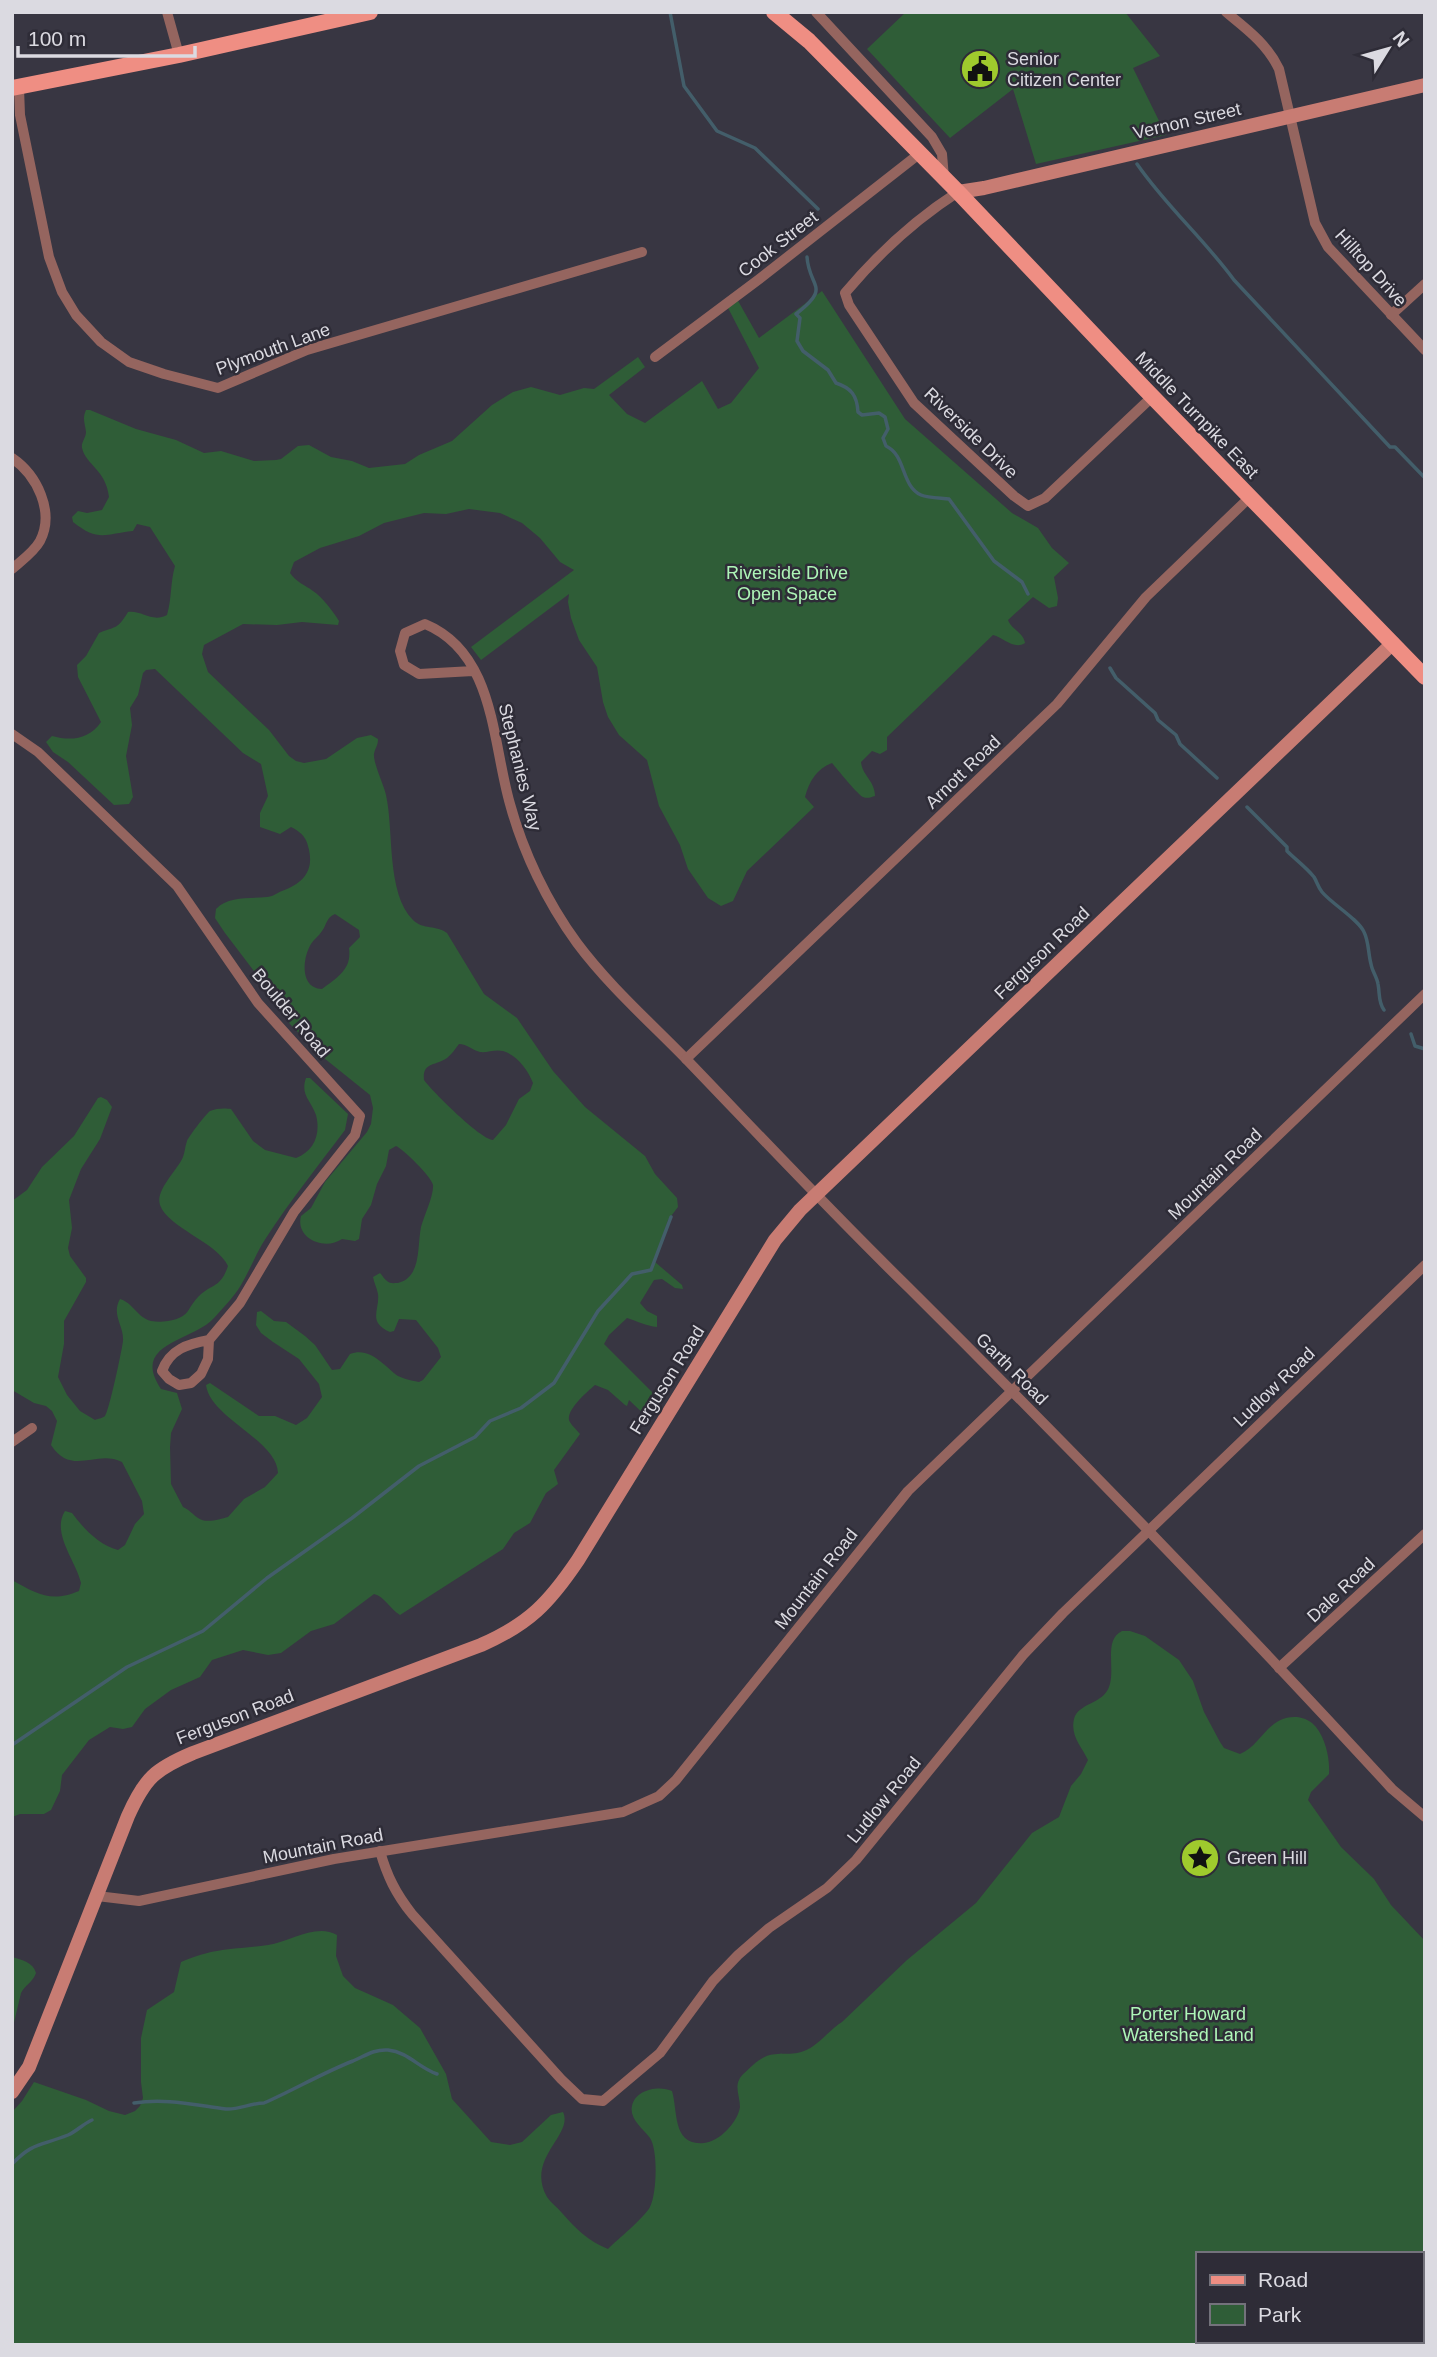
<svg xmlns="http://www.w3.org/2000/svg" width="1437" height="2357" font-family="Arial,sans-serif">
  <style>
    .green { fill: #2f5d37; fill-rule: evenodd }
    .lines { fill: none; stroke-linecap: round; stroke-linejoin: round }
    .stream { stroke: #435e6a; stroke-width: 3.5 }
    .street { stroke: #95655f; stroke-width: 10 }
    .secondary { stroke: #c87c73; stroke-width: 14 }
    .primary { stroke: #ef8e83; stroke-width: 16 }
    .labels { text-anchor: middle; stroke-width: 5; stroke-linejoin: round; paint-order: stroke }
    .poi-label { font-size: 18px; fill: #dbdae1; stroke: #2e2c37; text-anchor: start }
    .street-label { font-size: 18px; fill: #dbdae1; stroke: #2e2c37 }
    .park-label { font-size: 18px; fill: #aef6b7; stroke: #2e2c37 }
  </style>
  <rect width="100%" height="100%" fill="#383642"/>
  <!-- green -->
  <g class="green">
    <path d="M906,12h219l35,44 -27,12 33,67 -130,29 -23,-75 -63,49 -83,-89z"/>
    <path d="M822,291l83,128 107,94 26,15 14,20 17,15 -15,14 4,21 -1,8 -8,2 -16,-11 -25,23c4,10 15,12 17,23 -11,7 -21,-5 -32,-8l-106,102v13l-7,4 -8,-3 -11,11c1,13 14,19 14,34 -4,1 -7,3 -12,1 -4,-1 -26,-28 -31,-34 -16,6 -23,19 -27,34l9,10 -67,64 -14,30 -12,5 -13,-8 -20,-29 -8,-24 -21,-39 -12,-46 -28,-25 -11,-18 -5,-15 -6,-35 -18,-27 -8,-22 -3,-16 1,-8 -88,66 -10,-13 103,-77 -14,-8 -20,-24 -18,-15 -22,-10 -31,-4 -23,5 -22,-1 -40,10 -25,13 -39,12 -26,14 -4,11c6,9 15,12 23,18 9,6 20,20 26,30l-1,4 -36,-3 -25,3 -34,-1 -39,21 -2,9 6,18 61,58 20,26 7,5 8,2 22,-4 31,-21 14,-3 7,4c0,7 -3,9 -4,15 -1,9 10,31 12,41 8,35 0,98 27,125 10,10 24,5 34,13l37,61 33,24 36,53 32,36 60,49 10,18 22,24 1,9 -10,13 -13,42 27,23 1,4 -8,-1 -13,-9 -8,1 -14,23 7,8 10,5v11c-11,-1 -20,-6 -30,-9l-18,17 -5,9 57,57 -12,18 -20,-19 -2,6 -2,-1 -17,-15 -13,-5c-8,7 -28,24 -26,35 1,4 8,10 11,14l-26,36 4,14 -12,9 -16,30 -16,10 -11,16 -103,66c-10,-6 -16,-19 -26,-21l-40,30 -23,7 -30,22 -13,2 -25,-5 -31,10 -12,17 -29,13 -26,19 -13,18 -9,2 -13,-2 -21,13 -27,35 -2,16 -9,19 -7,4h-24l-8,3v-237c25,14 39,23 67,11l2,-8c-5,-22 -30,-50 -16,-72l7,2c11,15 27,32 46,37l7,-5 10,-21 9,-10 -2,-13 -20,-39c-26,-13 -50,15 -71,-17l6,-24 -5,-10 -6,-5 -12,-3 -22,-13v-189l15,-11 15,-23 32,-31 24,-38 3,-1 6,3 5,7 -12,32 -19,30 -12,31 3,28 -4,20 2,8 16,22v4l-22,39v23l-6,33 9,18 13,16 15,9c2,-1 8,-2 10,-4 4,-4 17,-66 18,-75 1,-16 -12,-26 -3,-42 12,3 18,19 31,22 12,2 30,0 37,-10 3,-5 6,-10 10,-14 14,-14 22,-8 30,-31 -11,-24 -60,-38 -68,-61 -5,-15 17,-34 23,-48 2,-5 2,-11 4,-16 2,-5 19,-27 23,-30 6,-3 16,-3 21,-2l22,32 12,9 31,8c18,-7 25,-24 20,-43 -5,-15 -16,-20 -10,-37h4l38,36 -3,16c-27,36 -55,71 -79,108 -10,15 -16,32 -25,47 -7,12 -18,23 -27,33 -22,24 -84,25 -53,71l16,4 5,16 -11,24 -1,14 1,37 12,23c7,3 9,7 15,11 8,6 22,1 30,-1l16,-18 21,-12 13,-14c-1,-33 -68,-55 -72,-88l4,-2 49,33h16l21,9 11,-7 15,-21 -3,-13 -20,-25 -26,-17 -12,-9 -5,-8 1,-13 4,-1 13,10 12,1 19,14 10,9 17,25 8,-1 10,-15c20,-8 34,12 48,22 6,3 15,5 21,6l4,-2 18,-23 -3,-9 -22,-28 -17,-1 -5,12 -4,1c-23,-10 -10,-22 -12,-38 -1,-6 -4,-11 -5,-17l7,-4c3,3 4,6 7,8 3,3 7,2 11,2 24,-6 19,-37 23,-56 3,-11 13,-32 12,-42 -1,-8 -30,-36 -37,-39l-7,4 -3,16 -9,18 -6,21 -9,14 -3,20 -4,2 -13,-2c-17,12 -47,0 -41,-23l10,-8 14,-26 42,-50 4,-8 2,-16 -3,-13 -51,-41 -29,-30 -14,-24 -51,-67 -10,-15 1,-9c12,-13 33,-10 51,-12 5,0 10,-4 15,-6 22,-8 33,-21 26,-45 -2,-10 -9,-15 -17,-19l-11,7 -20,-7v-14l8,-17 -7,-32 -18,-11 -88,-84 -9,1 -3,3 -5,22 -8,13 2,17 -6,31 7,41 -4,7 -15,1 -46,-43 -15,-10 -7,-10 6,-6c18,5 37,4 49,-14l-23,-45 -1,-12 9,-9 13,-23c17,-7 18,-3 29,-21 14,-2 24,11 39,3 5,-17 3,-31 8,-49l-25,-39 -13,-3 -4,7c-28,3 -35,11 -60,-9l-1,-5 6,-6 9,2 15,-3 7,-13c-3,-27 -23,-32 -27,-49 -1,-6 4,-10 4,-16 -1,-9 -4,-13 0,-22h4l46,19 40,11 28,13 17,-2 33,10 22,-1 5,-1 17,-13 11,-1 22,12 21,4 17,7 36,-4 14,-9 33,-14 40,-36 21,-13 18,-5 29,8 24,-7 10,1 44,-32 7,10 -36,28 18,19 18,9 57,-42 16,28 13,-6 28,-35 -32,-62 10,-7 22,39zM335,914l24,16 1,7 -11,11c3,21 -11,29 -27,41 -22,-1 -20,-30 -11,-45 3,-5 8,-8 11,-13 5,-7 4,-13 13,-17zM459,1044c8,0 13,6 21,8 7,1 15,-3 23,-1 14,4 25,19 30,32l-3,8 -11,8 -13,26 -13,15c-13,-1 -60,-48 -69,-60 -2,-18 12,-14 23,-22 5,-4 8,-9 12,-14z"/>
    <path d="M1122,1631h8l15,5 34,24 14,21 11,31 16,30 4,6 16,6c22,-9 28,-39 57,-37 8,1 14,4 19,10 10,13 14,32 13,47l-18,18 -3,8 33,47 33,32 17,26 34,36v404h-1413v-233l10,-11 12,-19 52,18 23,11 16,4 10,-4 5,-5 3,-8 -2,-16v-44l6,-28 27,-18 7,-30c35,-15 52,-12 87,-17 22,-3 48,-22 69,-10l-1,21 7,20 12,12 38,17 27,23 26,46 6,25 39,43 19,3 12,-3 29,-27 12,-3c11,23 -38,46 -16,85 4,6 10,10 15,16 14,16 26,28 46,36 10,-10 36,-31 42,-42 7,-14 8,-57 0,-69 -7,-9 -21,-19 -18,-32 3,-17 28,-21 40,-15 6,20 0,55 32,52 15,-1 34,-21 36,-36 0,-9 -5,-19 -1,-27 2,-5 10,-11 14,-15 19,-18 32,-7 51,-14 14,-5 25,-21 38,-29l65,-62 69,-57 56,-70 27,-16 12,-31 10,-12 7,-14c-6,-13 -18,-24 -14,-41 4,-16 29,-15 35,-32 7,-18 -6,-47 13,-56zM1197,2254h224v87h-224z"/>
    <path d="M12,1957c10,3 21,5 24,16 -3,9 -11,12 -15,20l-9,38z"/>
  </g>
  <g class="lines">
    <!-- stream -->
    <g class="stream">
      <path d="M670,12l14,74 33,45 38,17 63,61"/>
      <path d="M1137,164c29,42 67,75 97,116l156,167h5l30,31"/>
      <path d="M807,257c2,31 25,29 -11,57l4,4 -3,23 6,10 25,19 8,13c15,5 21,12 22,29l4,3 17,-2 6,4 3,12 -5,9 3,8c20,9 15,40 35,49 7,3 20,3 28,4l45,62 28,21 6,12"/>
      <path d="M1110,668l6,10 39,35 3,7 18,15 4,9 37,34"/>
      <path d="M1247,807l40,40v4c9,9 19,16 27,26 3,5 4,10 8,15 10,12 36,27 42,40 5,10 4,21 7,32 1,7 6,13 7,20 2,10 0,18 6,26"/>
      <path d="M1411,1034l4,12 10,3"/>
      <path d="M12,1745l115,-78 76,-36 64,-53 85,-60 67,-52 56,-29 15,-16 31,-13 33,-25 44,-72 34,-37 19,-4 20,-53"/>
      <path d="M134,2103c32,-5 60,2 92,6 12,1 25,-6 38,-6 30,-13 58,-30 89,-42 12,-5 21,-12 35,-11 20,2 31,18 49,24"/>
      <path d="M12,2164c21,-22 29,-18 56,-29 9,-4 15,-11 24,-15"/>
    </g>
    <!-- street -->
    <g class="street">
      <path d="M167,12l12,43"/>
      <path d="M816,12l116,125 10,17 2,24"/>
      <path d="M1226,12c22,18 41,32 53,57l36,154 13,24 97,103"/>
      <path d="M19,88l1,27 29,142 13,35 14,23 25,27 28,20 35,12 54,14 89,-38 335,-98"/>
      <path d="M958,192c-42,27 -81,63 -113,101l4,12 65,98 100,93 14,10 17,-8 107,-101"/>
      <path d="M1391,315l34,-31"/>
      <path d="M655,357l103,-77 161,-126"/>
      <path d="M12,458c25,17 43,54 28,83 -6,11 -19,20 -28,28"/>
      <path d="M473,671l-54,3 -15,-9 -4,-14 5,-18 20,-9c70,29 67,118 85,180 13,48 37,98 67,139 32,43 73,79 111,118 73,76 145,153 221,227 164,163 326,330 483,501l33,28"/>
      <path d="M12,734l26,18 139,134 81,117 102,113 -5,19 -61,77 -54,91 -31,37 -1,19 -7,15 -10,9 -12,2 -10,-6 -7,-8c8,-22 26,-27 47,-31"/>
      <path d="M686,1059l371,-355 89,-107 104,-100"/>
      <path d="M12,1442l20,-14"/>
      <path d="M1279,1668l146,-134"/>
      <path d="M380,1851c7,25 16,43 32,63l149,165 21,20 21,2 57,-48 53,-72 25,-26 31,-27 58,-40 29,-28 167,-205 40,-42 362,-348"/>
      <path d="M97,1896l42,5 195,-42 289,-47 36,-16 17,-16 232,-289 517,-497"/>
    </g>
    <!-- secondary -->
    <g class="secondary">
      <path d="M958,192l26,-4 441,-103"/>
      <path d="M12,2092l17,-25 99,-251c17,-38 27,-47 65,-63l288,-108c48,-21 68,-42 97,-85l197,-320 25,-30 593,-567"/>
    </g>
    <!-- primary -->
    <g class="primary">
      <path d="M774,12l35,29 149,151 187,197 280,288"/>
      <path d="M12,88l167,-33 191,-43"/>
    </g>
  </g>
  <!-- icons -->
  <defs>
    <g id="civic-disc" transform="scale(2.0125)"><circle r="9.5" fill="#9fca2d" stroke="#2e2c37"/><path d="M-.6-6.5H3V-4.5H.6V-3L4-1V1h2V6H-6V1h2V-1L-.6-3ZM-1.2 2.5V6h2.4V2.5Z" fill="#111"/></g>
    <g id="sight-disc" transform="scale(2.0125)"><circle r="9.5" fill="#9fca2d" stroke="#2e2c37"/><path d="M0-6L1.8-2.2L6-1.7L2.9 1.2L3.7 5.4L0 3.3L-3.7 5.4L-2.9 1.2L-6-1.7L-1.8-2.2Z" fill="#111"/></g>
  </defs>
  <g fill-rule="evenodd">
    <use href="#civic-disc" x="980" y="69"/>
    <use href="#sight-disc" x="1200" y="1858"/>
  </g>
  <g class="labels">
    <!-- poi labels -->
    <g class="poi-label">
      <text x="1007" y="65">Senior<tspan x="1007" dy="21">Citizen Center</tspan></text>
      <text x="1227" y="1864">Green Hill</text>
    </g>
    <!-- street labels -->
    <g class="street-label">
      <text transform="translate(1187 121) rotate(-13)" y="6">Vernon Street</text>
      <text transform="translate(778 244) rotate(-38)" y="6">Cook Street</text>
      <text transform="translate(1371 268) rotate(48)" y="6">Hilltop Drive</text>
      <text transform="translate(273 349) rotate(-20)" y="6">Plymouth Lane</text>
      <text transform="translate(1197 415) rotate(46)" y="6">Middle Turnpike East</text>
      <text transform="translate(971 433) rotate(44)" y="6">Riverside Drive</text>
      <text transform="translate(520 767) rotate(76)" y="6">Stephanies Way</text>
      <text transform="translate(963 772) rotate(-44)" y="6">Arnott Road</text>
      <text transform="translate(1042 953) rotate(-44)" y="6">Ferguson Road</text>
      <text transform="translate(291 1013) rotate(50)" y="6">Boulder Road</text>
      <text transform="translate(1215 1174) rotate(-44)" y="6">Mountain Road</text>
      <text transform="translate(1012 1369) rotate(45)" y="6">Garth Road</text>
      <text transform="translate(667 1380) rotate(-58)" y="6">Ferguson Road</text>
      <text transform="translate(1274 1387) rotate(-44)" y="6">Ludlow Road</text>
      <text transform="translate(816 1579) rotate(-52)" y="6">Mountain Road</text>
      <text transform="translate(1341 1590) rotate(-43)" y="6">Dale Road</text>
      <text transform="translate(235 1717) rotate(-21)" y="6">Ferguson Road</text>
      <text transform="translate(884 1800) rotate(-51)" y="6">Ludlow Road</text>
      <text transform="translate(323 1846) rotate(-11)" y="6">Mountain Road</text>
    </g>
    <!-- park labels -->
    <g class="park-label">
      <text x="787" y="579">Riverside Drive<tspan x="787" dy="21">Open Space</tspan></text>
      <text x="1188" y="2020">Porter Howard<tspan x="1188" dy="21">Watershed Land</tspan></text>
    </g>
  </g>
  <!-- border -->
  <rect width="1437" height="2357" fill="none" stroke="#dbdae1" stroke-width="28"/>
  <!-- legend -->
  <rect x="1196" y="2252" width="228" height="91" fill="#2e2c37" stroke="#73727b" stroke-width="2"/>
  <rect x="1210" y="2275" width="35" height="10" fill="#ef8e83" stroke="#73727b" stroke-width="2"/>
  <text x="1258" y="2287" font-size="21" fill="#dbdae1">Road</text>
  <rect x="1210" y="2304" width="35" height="21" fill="#2f5d37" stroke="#73727b" stroke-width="2"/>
  <text x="1258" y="2322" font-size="21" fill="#dbdae1">Park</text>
  <!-- north arrow -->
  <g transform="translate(1388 49) rotate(53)" stroke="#2e2c37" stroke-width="5" paint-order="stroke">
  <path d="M0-5L12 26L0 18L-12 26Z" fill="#dbdae1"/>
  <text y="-10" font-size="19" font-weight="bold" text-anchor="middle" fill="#dbdae1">N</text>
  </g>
  <!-- scale -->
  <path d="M18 46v10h177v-10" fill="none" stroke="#dbdae1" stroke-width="3.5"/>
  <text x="28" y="46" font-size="21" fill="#dbdae1" stroke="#2e2c37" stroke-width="5" paint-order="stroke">100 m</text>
</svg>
